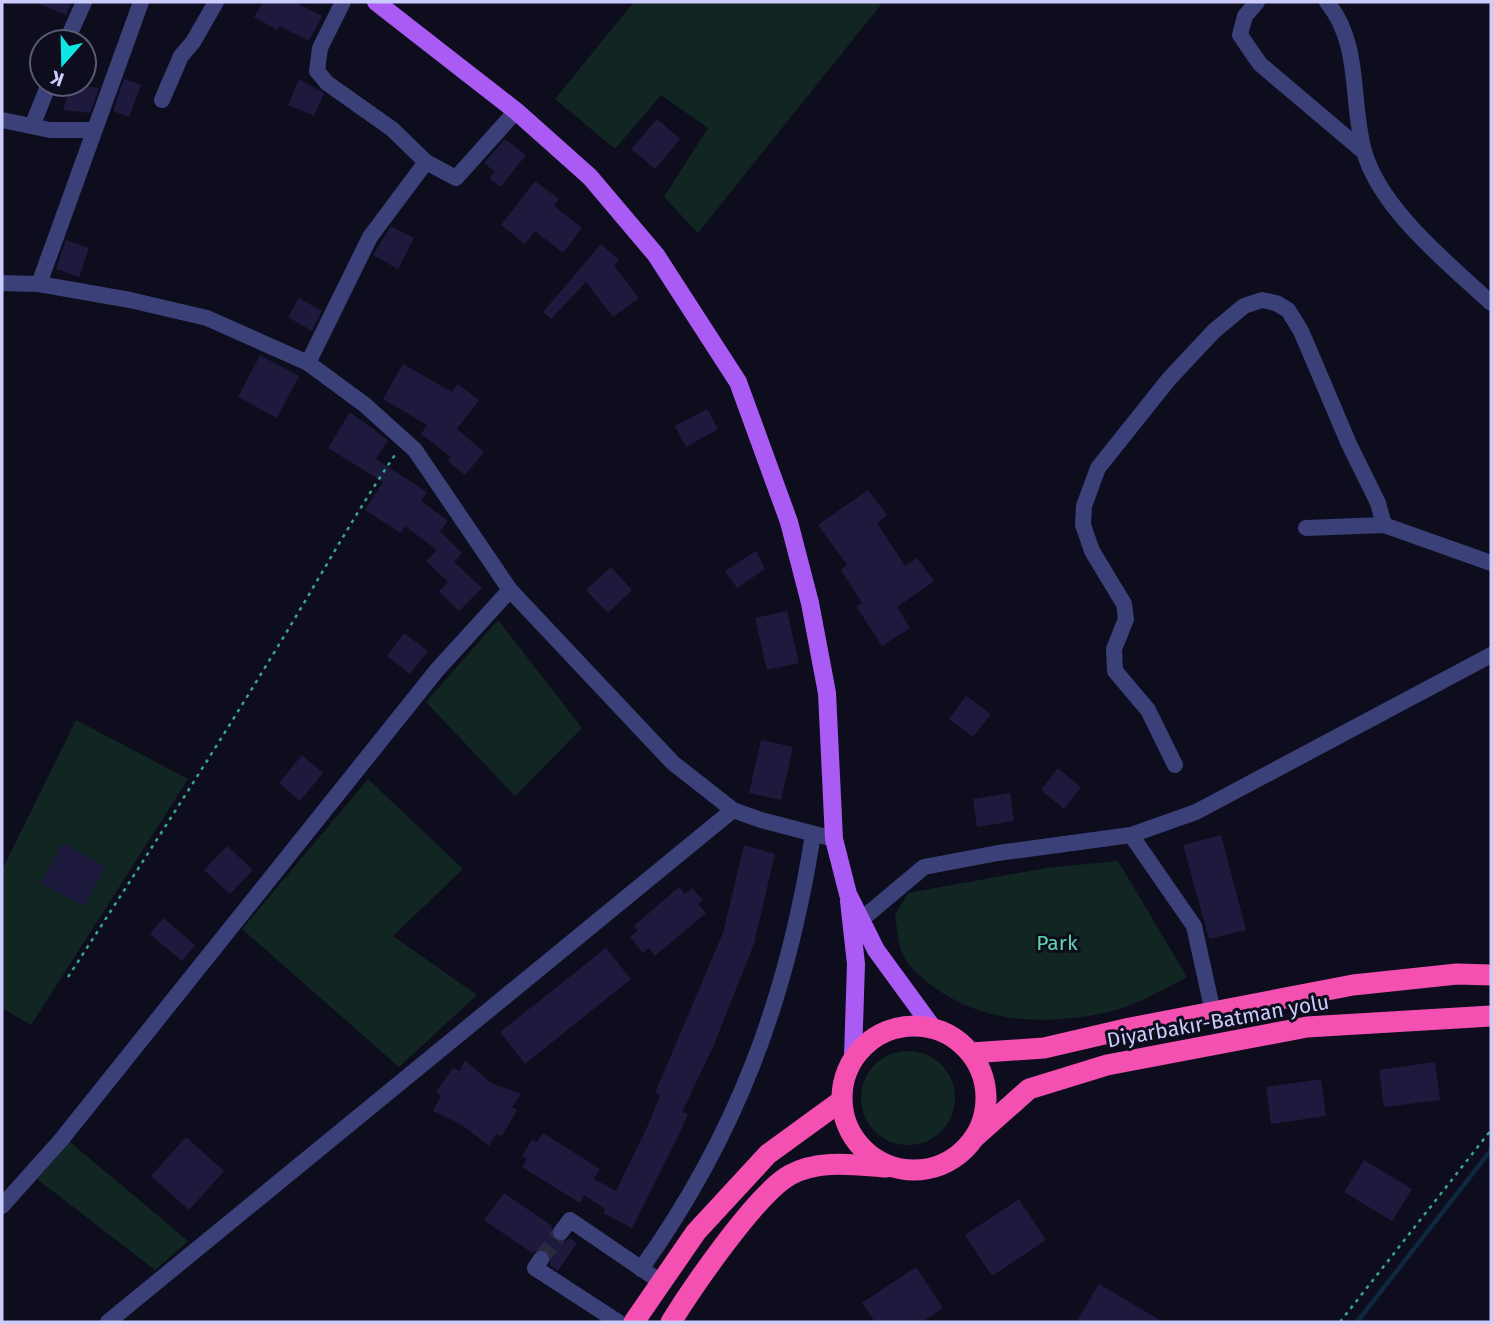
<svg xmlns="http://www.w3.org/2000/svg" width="1493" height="1324" font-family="'Fira Sans',sans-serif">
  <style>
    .green { fill: #112623 }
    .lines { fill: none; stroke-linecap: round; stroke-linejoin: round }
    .stream { stroke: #0f273f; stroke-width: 4.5 }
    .building { fill: #1d1a3d }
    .minor-tunnel { stroke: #2a2a3e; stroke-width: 16; stroke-dasharray: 16 8; stroke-linecap: butt }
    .path { stroke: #35a793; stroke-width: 2.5; stroke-dasharray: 3.5 5; stroke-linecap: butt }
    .minor { stroke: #3b4079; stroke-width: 16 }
    .major { stroke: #a95bf4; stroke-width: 18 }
    .highway { stroke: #f350b1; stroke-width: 21 }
    .labels { text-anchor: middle; stroke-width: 6; stroke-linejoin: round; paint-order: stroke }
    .park-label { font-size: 21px; fill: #5ed6aa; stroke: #0e0d1d }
    .street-label { font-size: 21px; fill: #ccccfc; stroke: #0e0d1d }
  </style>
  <rect width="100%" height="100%" fill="#0e0d1d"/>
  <!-- green -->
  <g class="green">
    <path d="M634,2h249l-185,231 -34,-36 44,-69 -47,-33 -46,54 -60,-50z"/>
    <path d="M498,620l84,108 -67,68 -89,-94z"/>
    <path d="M76,720l112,59 -157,246 -29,-17v-138z"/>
    <path d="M368,779l95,90 -70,67 84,59 -78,72 -157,-138z"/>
    <path d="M1118,861l69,116c-25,13 -50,28 -78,35 -61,13 -124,13 -175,-25 -11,-8 -23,-18 -30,-30 -6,-12 -7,-29 -9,-42l13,-22 138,-25z"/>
    <circle cx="908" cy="1098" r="47"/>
    <path d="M70,1142l118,99 -33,29 -118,-91z"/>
  </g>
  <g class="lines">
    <!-- stream -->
    <path class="stream" d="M1357,1322l134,-172"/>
  </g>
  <!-- building -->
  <g class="building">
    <path d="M34,2h37l-5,13z"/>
    <path d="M263,2h31l28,14 -13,25 -30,-15 -2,4 -23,-13z"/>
    <path d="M124,79l17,6 -12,32 -16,-6z"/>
    <path d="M299,79l25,14 -10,23 -26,-11z"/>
    <path d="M71,84l28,4 -9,25 -27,-3z"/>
    <path d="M657,119l23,20 -25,30 -24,-20z"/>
    <path d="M505,139l21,16 -26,32 -11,-9 6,-6 -11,-9z"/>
    <path d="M535,181l24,18 -5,7 28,22 -19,25 -28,-22 -10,13 -24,-19z"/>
    <path d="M391,226l23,12 -16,31 -25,-14z"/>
    <path d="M66,240l23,8 -10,29 -23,-8z"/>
    <path d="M601,244l18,16 -5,6 25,32 -26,19 -27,-35 -35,37 -8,-7z"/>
    <path d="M299,298l23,13 -10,20 -24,-14z"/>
    <path d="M260,355l39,21 -22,42 -39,-21z"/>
    <path d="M403,364l49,28 6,-8 21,16 -22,29 27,23 -19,23 -17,-14 3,-4 -30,-23 6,-9 -44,-26z"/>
    <path d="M707,409l11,20 -32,18 -11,-21z"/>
    <path d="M350,412l38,28 -12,19 51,33 -6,9 27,20 -8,10 22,22 -8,9 28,26 -23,23 -20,-20 9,-9 -22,-21 11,-11 -32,-24 -4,7 -36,-23 18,-28 -55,-34z"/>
    <path d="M868,490l19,25 -10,8 28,43 12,-8 17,23 -37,26 13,21 -28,18 -26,-40 6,-3 -21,-33 6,-5 -29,-40z"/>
    <path d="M756,551l9,18 -28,19 -12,-17z"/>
    <path d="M611,567l21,23 -24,23 -22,-23z"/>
    <path d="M787,611l12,52 -32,7 -12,-52z"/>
    <path d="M404,633l24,18 -18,23 -23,-18z"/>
    <path d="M966,696l25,18 -18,23 -24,-18z"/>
    <path d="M761,740l32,7 -12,53 -32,-7z"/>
    <path d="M302,755l21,18 -23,28 -21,-18z"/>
    <path d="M1058,768l23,19 -17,22 -23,-19z"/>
    <path d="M1010,793l4,28 -37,6 -4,-28z"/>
    <path d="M1221,835l25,95 -37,9 -26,-94z"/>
    <path d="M63,843l42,24 -21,39 -43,-23z"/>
    <path d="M744,845l31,9 -21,90 -41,103 -31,65 6,2 -8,18 -48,96 -29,-15 2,-4 -21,-14 -4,8 -58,-36 5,-8 -5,-3 10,-17 5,3 6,-9 57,36 -6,10 22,12 33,-68 11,-28 -5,-2 68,-160z"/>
    <path d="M227,846l26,24 -23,24 -26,-24z"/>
    <path d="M679,887l6,7 7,-6 11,12 -5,4 8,9 -51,43 -6,-8 -6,5 -13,-16 8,-6 -4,-5z"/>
    <path d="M163,918l32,27 -13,16 -32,-27z"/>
    <path d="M606,948l25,31 -106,85 -25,-32z"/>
    <path d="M465,1060l26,23 30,11 -9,13 5,3 -15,26 -6,-2 -7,12 -27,-21 -29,-14 8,-15 -5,-4 17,-24 7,3z"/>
    <path d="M1435,1062l5,38 -56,7 -5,-37z"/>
    <path d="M1321,1079l5,37 -55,8 -5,-37z"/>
    <path d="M186,1137l38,34 -35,39 -38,-34z"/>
    <path d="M1364,1160l48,29 -20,32 -48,-29z"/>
    <path d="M504,1193l48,33 -1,9 4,6 9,1 6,-4 7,5 -19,28 -8,-6 1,-6 -4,-8 -6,-2 -9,4 -48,-33z"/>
    <path d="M1019,1199l27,41 -54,36 -27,-41z"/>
    <path d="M916,1267l27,41 -21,14h-47l-13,-19z"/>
    <path d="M1099,1284l64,38h-87z"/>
  </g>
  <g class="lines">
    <!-- minor-tunnel -->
    <path class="minor-tunnel" d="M541,1259l20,-27"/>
    <!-- path -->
    <g class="path">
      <path d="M68,977c74,-114 148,-228 218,-344 37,-61 71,-123 111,-181"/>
      <path d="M1340,1322l151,-192"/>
    </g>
    <!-- minor -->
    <g class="minor">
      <path d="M343,2l-23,46 -3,23 10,12 65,46 34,33 30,16 60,-67"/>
      <path d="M1257,2l-12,14 -5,19 20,29 104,88"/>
      <path d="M1327,2c35,43 23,99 37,149 16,58 84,112 127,152"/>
      <path d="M66,42l18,-40"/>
      <path d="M162,100l19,-44 12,-14 23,-40"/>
      <path d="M2,120l48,10h42"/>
      <path d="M32,126l17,-42"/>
      <path d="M2,283l37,1 91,16 77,18 101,45 57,42 50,45 95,140 163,173 60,47 28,10 73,19"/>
      <path d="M39,284l102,-282"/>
      <path d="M308,363l62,-126 56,-75"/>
      <path d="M1306,528l78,-3 107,38"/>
      <path d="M1175,765l-27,-55 -33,-39 -1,-22 12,-30 -2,-15 -32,-53 -9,-26 1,-19 14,-38 71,-89 45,-48 30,-25 18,-6 14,3 12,7 13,21 48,113 29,59 6,22"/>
      <path d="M1131,835l63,91 19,86"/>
      <path d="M861,931l1,-12 62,-52 74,-14 133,-18 65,-23 295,-157"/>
      <path d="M2,1206l59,-66 376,-470 73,-80"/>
      <path d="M561,1232l9,-12 91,62"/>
      <path d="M541,1259l-6,9 83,54"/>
      <path d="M641,1269c96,-134 147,-273 172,-435"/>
      <path d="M108,1322l625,-512"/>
    </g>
    <!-- major -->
    <g class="major">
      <path d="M376,2l140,109 74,66 66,78 82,127 51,140 21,81 17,90 7,146 14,55 28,56 57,78"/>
      <path d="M849,901l7,63 -3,93"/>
    </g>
    <!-- highway -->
    <g class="highway">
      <circle cx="914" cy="1098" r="72"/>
      <path d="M971,1053l73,-5 86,-20 223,-43 104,-11 34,1"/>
      <path d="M974,1138l55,-49 78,-24 200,-38 184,-11"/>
      <path d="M634,1322l62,-90 72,-78 73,-53"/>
      <path d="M671,1322c21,-34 86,-129 119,-147 29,-16 65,-10 97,-8"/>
    </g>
  </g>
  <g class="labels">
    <!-- park labels -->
    <g class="park-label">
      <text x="1057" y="950">Park</text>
    </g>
    <!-- street labels -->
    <g class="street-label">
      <text transform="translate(1218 1021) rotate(-10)" y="7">Diyarbakır-Batman yolu</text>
    </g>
  </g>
  <!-- border -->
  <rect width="1493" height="1324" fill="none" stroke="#ccccfc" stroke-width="7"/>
  <!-- north arrow -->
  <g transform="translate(63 63) rotate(200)"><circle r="33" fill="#0e0d1d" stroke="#5a5976" stroke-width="2"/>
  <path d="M0-5L12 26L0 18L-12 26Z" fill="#0fe5e2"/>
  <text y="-10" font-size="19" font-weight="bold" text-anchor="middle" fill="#ccccfc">K</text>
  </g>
</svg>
